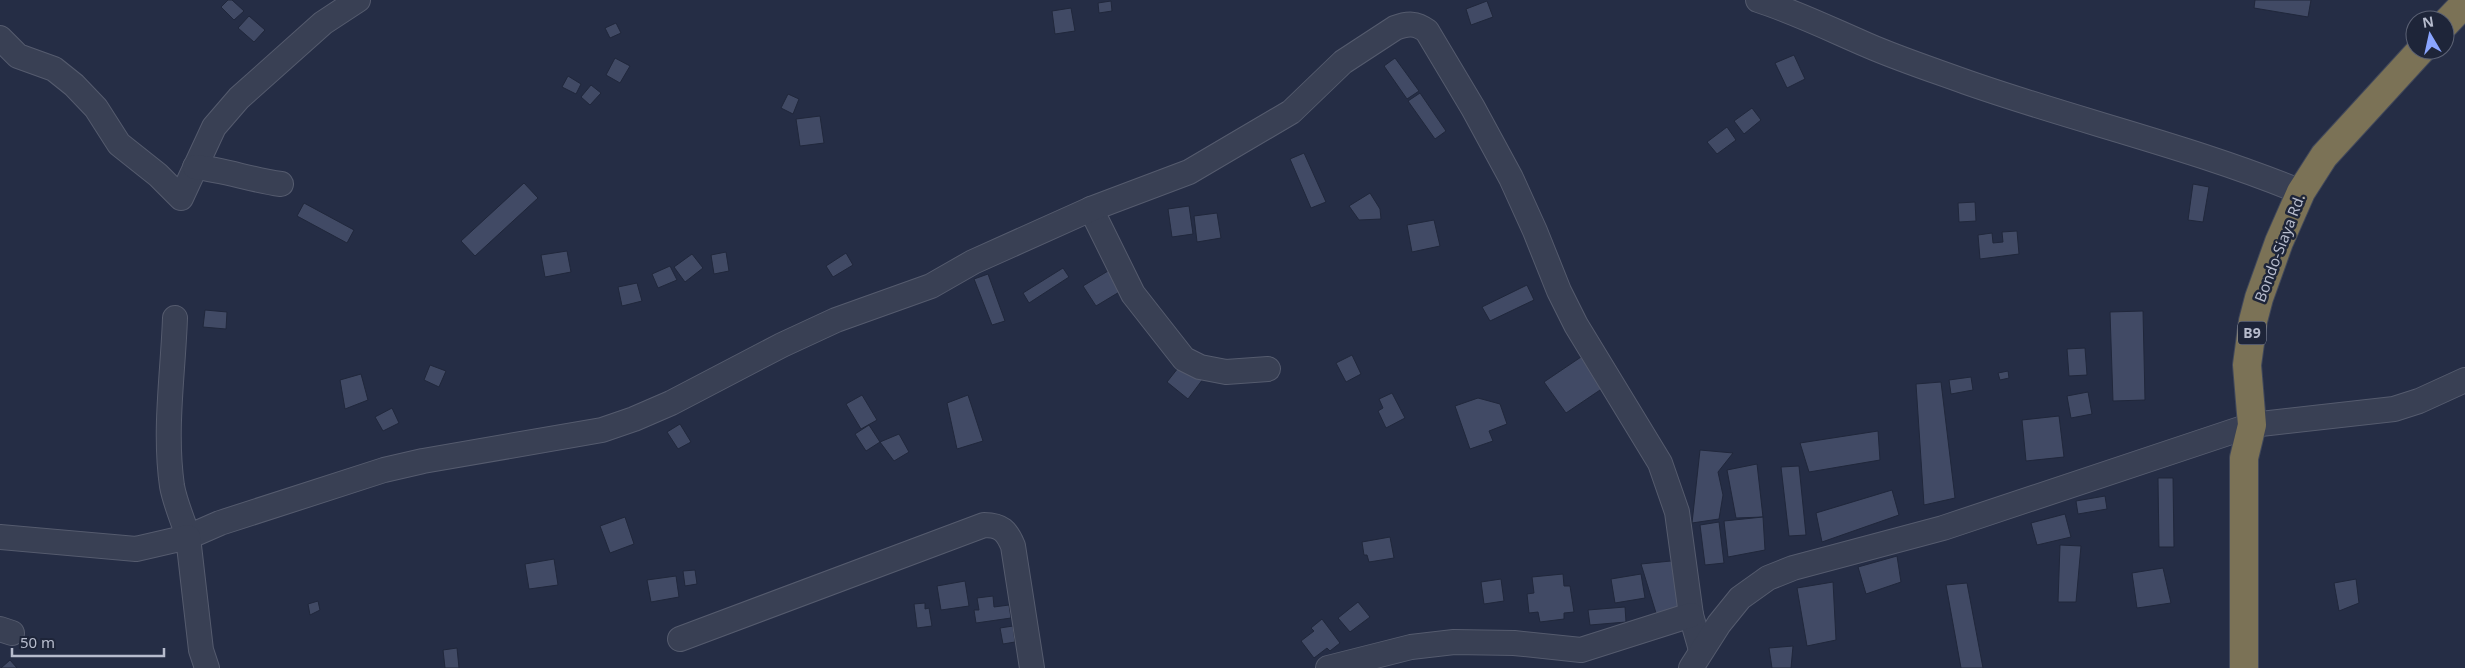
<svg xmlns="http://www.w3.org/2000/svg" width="2465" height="668" font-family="'Noto Sans',sans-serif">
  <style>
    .building { fill: #414a65; stroke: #20273b }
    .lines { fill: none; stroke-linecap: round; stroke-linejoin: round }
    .street-casing { stroke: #555b6e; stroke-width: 26 }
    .highway-casing { stroke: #41485b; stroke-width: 30 }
    .street { stroke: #394054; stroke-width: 24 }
    .highway { stroke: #7b7256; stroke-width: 28 }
    .labels { text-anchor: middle; stroke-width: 5; stroke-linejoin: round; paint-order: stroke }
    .shield { fill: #1e2539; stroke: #898fa1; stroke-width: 1 }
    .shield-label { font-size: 14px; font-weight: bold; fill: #b7bccd }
    .street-label { font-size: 15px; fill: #b7bccd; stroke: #1e2539 }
  </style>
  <rect width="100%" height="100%" fill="#252d45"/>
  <!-- building -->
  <g class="building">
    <path d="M228,0h4l12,11 -10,9 -13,-13z"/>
    <path d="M2255,0h56l-3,17 -54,-9z"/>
    <path d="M1111,1l1,10 -13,2 -1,-10z"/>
    <path d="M1487,1l6,16 -22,8 -5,-16z"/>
    <path d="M1071,8l4,23 -20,3 -3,-23z"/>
    <path d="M249,16l16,14 -11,12 -16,-14z"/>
    <path d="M616,23l5,10 -11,5 -5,-10z"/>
    <path d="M1794,55l11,24 -18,9 -12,-25z"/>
    <path d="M615,58l15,8 -10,17 -14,-8z"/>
    <path d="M1395,58l24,33 -12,8 -23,-33z"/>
    <path d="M568,76l13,8 -5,10 -14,-7z"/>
    <path d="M591,85l10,8 -11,12 -9,-8z"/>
    <path d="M1420,93l26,38 -11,8 -27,-38z"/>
    <path d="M788,94l11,5 -6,15 -12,-6z"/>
    <path d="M1752,108l9,12 -17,14 -10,-13z"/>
    <path d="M820,116l4,27 -24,3 -4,-27z"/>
    <path d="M1727,127l9,13 -19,14 -10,-12z"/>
    <path d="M1304,153l22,49 -15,6 -21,-49z"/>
    <path d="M524,183l14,15 -63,58 -14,-15z"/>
    <path d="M2193,184l16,3 -6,35 -15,-2z"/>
    <path d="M1370,193l10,16 1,10 -22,1 -10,-14z"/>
    <path d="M1975,202l1,19 -17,1 -1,-19z"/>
    <path d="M304,203l50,27 -7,13 -50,-27z"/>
    <path d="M1189,206l4,28 -21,3 -4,-28z"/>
    <path d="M1217,213l4,25 -24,4 -3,-26z"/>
    <path d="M1434,220l6,26 -28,6 -5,-27z"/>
    <path d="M2017,231l2,23 -39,5 -2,-24 14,-2 1,10 10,-1 -1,-10z"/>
    <path d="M567,251l4,21 -26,5 -4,-22z"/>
    <path d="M726,252l3,19 -15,3 -3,-19z"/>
    <path d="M846,253l7,12 -20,12 -7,-11z"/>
    <path d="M692,254l11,14 -18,14 -11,-15z"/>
    <path d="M670,266l7,14 -19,8 -6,-14z"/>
    <path d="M1063,268l6,9 -40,26 -6,-10z"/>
    <path d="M1113,268l13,20 -30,18 -13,-20z"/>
    <path d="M988,274l17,47 -13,4 -18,-46z"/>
    <path d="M637,283l5,18 -20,5 -4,-19z"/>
    <path d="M1527,285l7,15 -44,21 -8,-14z"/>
    <path d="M205,310l22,2 -1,17 -23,-2z"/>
    <path d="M2143,311l2,89 -32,1 -3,-89z"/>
    <path d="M2085,348l2,27 -18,1 -2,-27z"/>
    <path d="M1352,355l9,19 -15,8 -10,-19z"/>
    <path d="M1581,357l22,31 -37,25 -22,-31z"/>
    <path d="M1182,363l21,16 -15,20 -21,-17z"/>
    <path d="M430,365l16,6 -7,16 -15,-7z"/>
    <path d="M2008,371l1,7 -9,2 -2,-7z"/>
    <path d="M361,374l7,26 -23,9 -5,-29z"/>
    <path d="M1971,377l2,13 -22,4 -2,-14z"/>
    <path d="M1941,382l14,116 -31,7 -8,-121z"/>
    <path d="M2088,392l4,22 -21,4 -4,-22z"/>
    <path d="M1392,393l13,25 -19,10 -8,-17 5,-3 -4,-9z"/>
    <path d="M862,395l15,25 -16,9 -15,-25z"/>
    <path d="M968,395l15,46 -26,8 -10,-46z"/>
    <path d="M1478,398l22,6 7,20 -18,7 4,10 -23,8 -15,-43z"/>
    <path d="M392,408l7,15 -16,8 -8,-14z"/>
    <path d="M2059,416l5,41 -38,4 -4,-41z"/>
    <path d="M680,424l11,18 -13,7 -11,-17z"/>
    <path d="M869,425l11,17 -14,9 -11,-17z"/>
    <path d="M1878,431l2,29 -71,12 -9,-29z"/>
    <path d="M899,434l10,18 -15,9 -14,-19z"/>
    <path d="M1700,450l33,3 -15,19 5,23 -4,24 -27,4z"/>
    <path d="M1757,464l6,53 -27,1 -9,-48z"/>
    <path d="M1799,466l7,69 -17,1 -8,-69z"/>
    <path d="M2158,478h15l1,69h-15z"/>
    <path d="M1892,490l7,25 -77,27 -6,-29z"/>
    <path d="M2105,496l2,13 -29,5 -2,-13z"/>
    <path d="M2065,514l6,23 -34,8 -6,-22z"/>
    <path d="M625,517l9,27 -24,9 -10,-27z"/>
    <path d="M1763,517l2,33 -37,7 -4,-36z"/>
    <path d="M1719,522l5,41 -19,2 -5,-40z"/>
    <path d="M1390,537l4,21 -25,4 -2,-7h-3l-2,-13z"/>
    <path d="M2060,545l21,1 -5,56h-18z"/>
    <path d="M1897,556l4,26 -35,12 -8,-27z"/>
    <path d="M554,559l4,26 -29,4 -4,-25z"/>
    <path d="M1671,561l20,54 -35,-2 -15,-49z"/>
    <path d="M2163,568l8,35 -34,5 -5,-35z"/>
    <path d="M695,570l2,14 -12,2 -2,-15z"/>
    <path d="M1563,574l1,12h6l4,26 -10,1v6l-24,3 -2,-10 -9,1 -2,-19 7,-1 -2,-16z"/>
    <path d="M1641,574l4,24 -30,5 -4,-24z"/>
    <path d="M676,576l3,21 -28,5 -4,-22z"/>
    <path d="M1501,579l3,22 -20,3 -3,-22z"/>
    <path d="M2356,579l3,24 -20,8 -5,-28z"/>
    <path d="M965,581l4,25 -28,4 -4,-24z"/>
    <path d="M1833,582l3,58 -29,6 -10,-58z"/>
    <path d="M1967,583l16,85h-22l-15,-83z"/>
    <path d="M993,596l1,11 15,-2 2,13 -35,5 -2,-13h5l-2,-12z"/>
    <path d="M318,601l2,9 -10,5 -2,-11z"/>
    <path d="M1358,602l12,15 -20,15 -12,-14z"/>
    <path d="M925,603v6l4,-1 3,18 -15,2 -3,-24z"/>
    <path d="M1625,607l1,15 -36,3 -2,-15z"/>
    <path d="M1322,619l18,24 -10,8 -3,-3 -13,10 -13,-17 13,-10 -3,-3z"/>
    <path d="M1013,626l2,16 -12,2 -3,-16z"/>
    <path d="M1793,646l-2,22h-19l-3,-20z"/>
    <path d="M457,648l2,20h-14l-2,-18z"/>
    <path d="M10,660l7,8h-16z"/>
  </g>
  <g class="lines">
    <!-- street casing -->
    <g class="street-casing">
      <g id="street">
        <path d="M1758,0c37,12 72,29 109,45 32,14 66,25 99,37 111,39 226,65 335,110"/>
        <path d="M0,38l18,18 36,13 20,16 22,23 23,36 39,31 23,23 33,-71 25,-29 84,-75 35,-23"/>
        <path d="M195,167c30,3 56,13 86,17"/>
        <path d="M1091,209l42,85 51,65 16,8 26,5 42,-3"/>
        <path d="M175,318c-2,56 -11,112 -3,168 3,17 11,34 16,51l32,-14 164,-53 39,-9 179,-31 32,-11 37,-16 111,-58 54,-25 95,-34 42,-24 118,-53 98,-37 102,-60 52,-50 52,-34c13,-5 21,-5 32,3l46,77 38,70 24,53 24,60 17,34 84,138 17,49 14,103 10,35"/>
        <path d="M0,537l136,12 52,-12 13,113 6,18"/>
        <path d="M0,629l12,4"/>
        <path d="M680,639l304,-114c17,0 23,6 29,21l19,122"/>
        <path d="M1328,668l83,-21 43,-5 60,1 67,7 110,-35"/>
        <path d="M1691,668l28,-44 21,-26 28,-20 25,-10 150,-40 309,-103 142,-16 25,-8 46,-21"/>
      </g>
    </g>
    <!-- highway casing -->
    <g class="highway-casing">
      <g id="highway">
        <path d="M2445,24l20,-21"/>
        <path d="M2244,668v-210l8,-33 -5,-60 6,-44 6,-23 20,-56 22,-50 23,-36 97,-106"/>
      </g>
    </g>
    <!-- street -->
    <use href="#street" class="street"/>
    <!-- highway -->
    <use href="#highway" class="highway"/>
  </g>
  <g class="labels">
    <!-- shield labels -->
    <rect class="shield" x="2238" y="321.5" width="28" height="23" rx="4"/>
    <g class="shield-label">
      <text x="2252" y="338">B9</text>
    </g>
    <!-- street labels -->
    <g class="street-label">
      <text transform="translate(2280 248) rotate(-69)" y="5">Bondo-Siaya Rd.</text>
    </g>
  </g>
  <!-- north arrow -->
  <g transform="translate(2430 35) rotate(351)"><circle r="24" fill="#1e2539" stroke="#5b6174"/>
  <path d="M0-4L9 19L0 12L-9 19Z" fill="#8aa5ff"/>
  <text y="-8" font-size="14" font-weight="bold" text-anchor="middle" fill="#b7bccd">N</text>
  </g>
  <!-- scale -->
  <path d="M12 648v8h152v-8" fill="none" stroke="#b7bccd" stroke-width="2.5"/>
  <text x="20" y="648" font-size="15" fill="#b7bccd" stroke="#1e2539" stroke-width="4" paint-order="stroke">50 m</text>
</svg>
